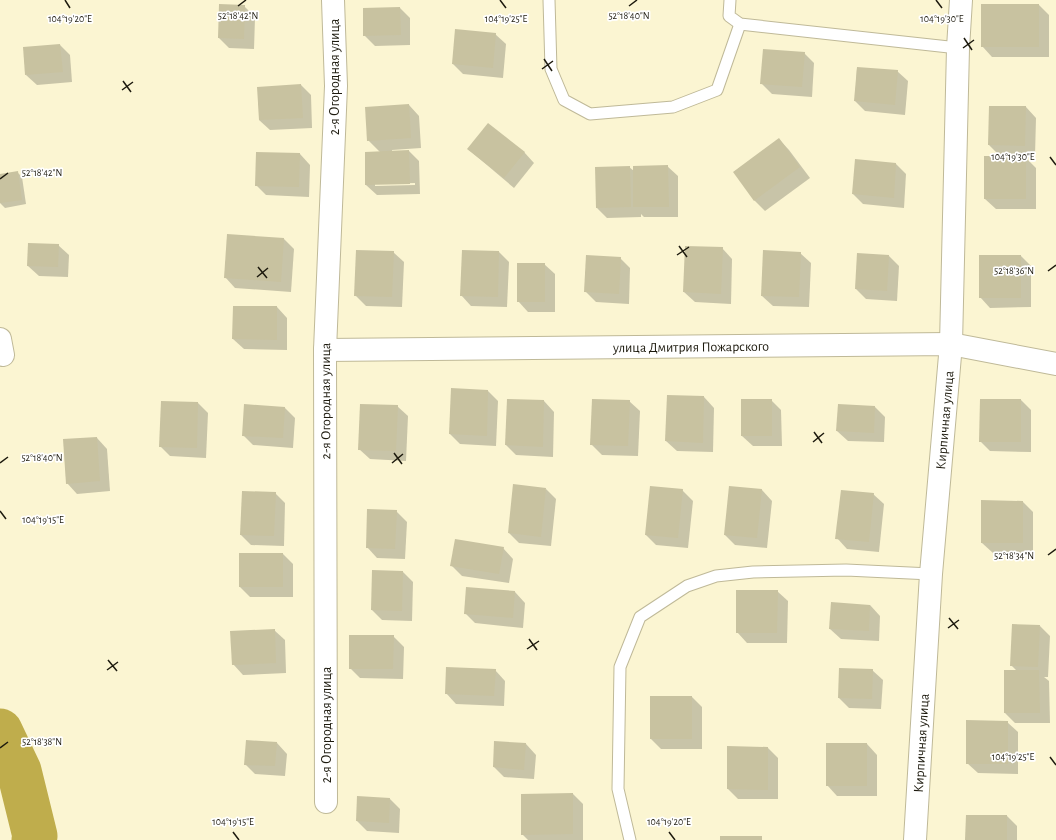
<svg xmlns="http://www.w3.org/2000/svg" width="1056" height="840" font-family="'Alegreya Sans',sans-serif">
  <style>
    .shadow { fill: #0003; fill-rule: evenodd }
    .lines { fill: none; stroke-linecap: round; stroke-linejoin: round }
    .river { stroke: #bfad4c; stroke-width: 45 }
    .building { fill: #c8c2a0 }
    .lane-casing { stroke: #bfb998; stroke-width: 13 }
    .street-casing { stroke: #bfb998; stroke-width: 24 }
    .lane { stroke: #fff; stroke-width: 11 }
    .street { stroke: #fff; stroke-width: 22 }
    .ticks { fill: none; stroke: #1d1a0e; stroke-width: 1.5 }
    .labels { text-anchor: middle; stroke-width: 3.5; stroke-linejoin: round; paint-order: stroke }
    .street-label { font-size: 14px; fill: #1d1a0e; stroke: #fff }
    .ticks-label { font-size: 10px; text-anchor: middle; fill: #1d1a0e; stroke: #fff; stroke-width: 3.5; stroke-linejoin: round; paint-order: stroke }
  </style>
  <rect width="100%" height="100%" fill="#fbf5d2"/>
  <!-- shadow -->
  <g class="shadow">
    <path d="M1039,5l10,10v42h-57l-10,-11z"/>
    <path d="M244,6l11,11 -1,32 -25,-1 -10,-10z"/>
    <path d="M400,8l10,10v27l-35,1 -11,-11z"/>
    <path d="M495,34l11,10 -3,34 -40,-4 -10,-10z"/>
    <path d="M60,45l10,10 2,27 -35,3 -11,-10z"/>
    <path d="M804,53l10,10 -2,34 -40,-3 -11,-11z"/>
    <path d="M857,68l40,3 11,10 -3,34 -40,-4 -10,-10z"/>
    <path d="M301,85l10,10 1,33 -42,2 -11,-10z"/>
    <path d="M409,105l10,11 2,32 -29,2v2l17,-1 10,10 1,33 -43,1 -11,-10 14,-33 -12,-12zM415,183v2l-40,1v-2z"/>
    <path d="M990,107h36l10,11 -1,38h-11l12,12v41h-40l-11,-10 16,-42 -12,-12z"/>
    <path d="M779,139l10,11 21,28 -45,33 -10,-10 -21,-29z"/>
    <path d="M468,149l56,3 10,11 -20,25z"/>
    <path d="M300,154l10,11 -1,32 -43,-2 -10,-10z"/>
    <path d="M856,160l40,4 10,10 -2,34 -41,-4 -10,-10z"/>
    <path d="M667,166l11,10v41h-34l-3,-3v3l-34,1 -10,-10 32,-41 5,4z"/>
    <path d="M17,172l5,5 4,27 -21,4 -5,-5v-28z"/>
    <path d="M284,239l10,10 -3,43 -56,-4 -10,-11z"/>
    <path d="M58,245l11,10 -1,22 -29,-1 -11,-10z"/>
    <path d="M722,248l10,11 -1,45 -36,-2 -11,-10z"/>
    <path d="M393,252l11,10 -2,45 -36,-1 -11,-11z"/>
    <path d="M499,252l10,10 -2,45 -36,-1 -10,-11z"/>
    <path d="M800,253l11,10 -2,44 -36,-1 -11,-10z"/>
    <path d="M889,256l10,10 -2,35 -31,-2 -10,-10z"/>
    <path d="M1021,256l10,10v41l-41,1 -10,-11z"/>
    <path d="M620,258l10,10 -1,36 -33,-2 -10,-10z"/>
    <path d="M544,264l11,10v38h-27l-10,-11z"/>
    <path d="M277,307l10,11v32l-43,-1 -11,-10z"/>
    <path d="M488,391l10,10 -2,45 -36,-2 -10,-10z"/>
    <path d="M704,397l10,11 -1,44 -36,-1 -11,-10z"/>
    <path d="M771,400l10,10 1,36h-29l-11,-10z"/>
    <path d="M1021,400l10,10v42l-41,-1 -10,-10z"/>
    <path d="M544,401l10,11 -1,45 -37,-2 -10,-10z"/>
    <path d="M629,401l11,10 -2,45 -36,-1 -11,-11z"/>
    <path d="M198,403l10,10 -2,45 -36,-2 -10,-10z"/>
    <path d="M397,406l11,10 -2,45 -36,-2 -11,-10z"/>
    <path d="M875,407l10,10 -1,25 -36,-1 -11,-10z"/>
    <path d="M285,408l10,10 -2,30 -40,-3 -10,-10z"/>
    <path d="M97,438l10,11 3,42 -33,3 -10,-11z"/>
    <path d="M730,487l32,3 10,11 -5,47 -32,-3 -10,-10z"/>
    <path d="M546,489l10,10 -5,47 -32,-3 -10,-10z"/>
    <path d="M682,490l11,11 -5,47 -32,-3 -10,-10z"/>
    <path d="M275,493l10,10 -1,43 -33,-1 -10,-10z"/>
    <path d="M873,494l11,10 -5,48 -32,-3 -10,-11z"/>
    <path d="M1023,502l10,10v41h-40l-11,-10z"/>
    <path d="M396,511l11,11 -2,37 -28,-1 -10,-11z"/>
    <path d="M503,548l10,11 -4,24 -47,-7 -11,-11z"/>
    <path d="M240,554h43l10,10v33h-43l-10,-10z"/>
    <path d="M403,572l10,10 -1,39 -30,-1 -10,-10z"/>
    <path d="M467,588l48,4 10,11 -2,25 -48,-5 -10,-10z"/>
    <path d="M777,591l11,10 -1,42h-40l-10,-11z"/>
    <path d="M870,605l10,11 -1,25 -38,-2 -11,-10z"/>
    <path d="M1040,626l10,10 -2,41h-4l5,4 1,42h-35l-10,-10 12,-42 -6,-6z"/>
    <path d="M274,630l11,10 1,33 -43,2 -10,-11z"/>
    <path d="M393,636l11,11 -1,32 -43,-1 -10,-10z"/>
    <path d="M495,670l10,11 -1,25 -48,-2 -10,-11z"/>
    <path d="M872,670l11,10 -2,29 -32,-1 -10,-10z"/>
    <path d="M692,697l10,10v42h-41l-10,-10z"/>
    <path d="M1007,722l11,10v42l-40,-1 -11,-10z"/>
    <path d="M277,743l10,11 -2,22 -30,-2 -10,-10z"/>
    <path d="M526,744l10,11 -2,24 -30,-2 -10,-10z"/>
    <path d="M827,744h40l10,11v41h-40l-10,-11z"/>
    <path d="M728,747l40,1 10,10v41h-40l-10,-10z"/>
    <path d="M573,794l10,10v36h-55l-6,-6z"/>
    <path d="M390,799l10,10 -1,24 -32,-2 -10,-10z"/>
    <path d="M1007,816l10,10v14h-51z"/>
  </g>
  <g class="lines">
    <!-- river -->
    <path class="river" d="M0,731l19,40 16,65 -1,4"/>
  </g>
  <!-- building -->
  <g class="building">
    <path d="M219,4l26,1 -1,34 -26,-1z"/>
    <rect x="981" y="4" width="58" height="43"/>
    <path d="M400,7l1,28 -38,1v-28z"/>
    <path d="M455,29l41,4 -3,35 -41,-4z"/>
    <path d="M60,44l3,28 -38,3 -2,-28z"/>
    <path d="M763,49l42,3 -3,35 -42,-3z"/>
    <path d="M857,67l41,3 -3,35 -41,-4z"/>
    <path d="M301,84l2,34 -44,2 -2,-33z"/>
    <path d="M409,104l2,34 -44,3 -2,-34z"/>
    <path d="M989,106h37l-1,40 -37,-1z"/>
    <path d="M488,123l37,29 -21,26 -37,-29z"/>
    <path d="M779,138l21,29 -46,34 -21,-29z"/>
    <path d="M409,150l1,34 -45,1v-33z"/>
    <path d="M256,152l44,1 -1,34 -44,-1z"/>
    <rect x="984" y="156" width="42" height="43"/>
    <path d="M855,159l41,4 -2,35 -42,-4z"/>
    <path d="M668,165l1,42h-36v-41z"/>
    <path d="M630,166l1,41 -35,1 -1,-41z"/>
    <path d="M18,171l4,29 -22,3v-29z"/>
    <path d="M227,234l57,4 -3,44 -57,-4z"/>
    <path d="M28,243l31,1 -1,23 -31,-1z"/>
    <path d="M685,246l38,1 -2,47 -38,-2z"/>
    <path d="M356,250l38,1 -2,46 -38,-1z"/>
    <path d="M462,250l37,1 -1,46 -38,-1z"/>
    <path d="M763,250l38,2 -2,45 -38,-1z"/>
    <path d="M857,253l32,2 -2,36 -32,-2z"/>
    <path d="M586,255l35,2 -2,37 -35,-2z"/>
    <rect x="979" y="255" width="42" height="43"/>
    <rect x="517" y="263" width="28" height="39"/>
    <path d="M233,306h44v34l-45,-1z"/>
    <path d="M451,388l37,2 -1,46 -38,-2z"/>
    <path d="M667,395l37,1 -1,47 -38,-2z"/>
    <path d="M507,399l37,1 -1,47 -38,-2z"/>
    <path d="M592,399l38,1 -2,46 -38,-1z"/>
    <rect x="741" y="399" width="31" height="37"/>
    <path d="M980,399h41v43h-42z"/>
    <path d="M161,401l37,1 -1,46 -38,-1z"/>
    <path d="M244,404l41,3 -2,31 -41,-2z"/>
    <path d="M360,404l38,1 -2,46 -38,-1z"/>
    <path d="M838,404l37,2 -1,27 -38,-2z"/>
    <path d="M97,437l3,44 -34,3 -3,-45z"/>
    <path d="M513,484l33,4 -5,49 -33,-4z"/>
    <path d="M650,486l33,3 -5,49 -33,-3z"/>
    <path d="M729,486l33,3 -5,49 -33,-3z"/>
    <path d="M841,490l33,3 -5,49 -34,-3z"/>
    <path d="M242,491l34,1 -2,44 -34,-1z"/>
    <path d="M981,500l42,1v42h-42z"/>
    <path d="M367,509l30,1 -2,39 -29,-1z"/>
    <path d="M455,539l49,8 -5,27 -49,-8z"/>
    <rect x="239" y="553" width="44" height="34"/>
    <path d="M372,570l31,1 -1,40 -31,-1z"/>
    <path d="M466,587l49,4 -2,27 -49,-4z"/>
    <path d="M736,590h42l-1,43h-41z"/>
    <path d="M831,602l39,3 -1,26 -40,-2z"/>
    <path d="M1012,624l28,1 -2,42 -28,-1z"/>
    <path d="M275,629l1,34 -44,2 -2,-34z"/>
    <path d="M349,635h45l-1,34h-44z"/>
    <path d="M446,667l50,2 -2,27 -49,-2z"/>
    <path d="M839,668l34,1 -1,30 -34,-1z"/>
    <path d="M1004,670h35l1,43h-36z"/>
    <rect x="650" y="696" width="42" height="43"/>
    <path d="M966,720l42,1v43h-42z"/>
    <path d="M246,740l31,2 -2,24 -31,-1z"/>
    <path d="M494,741l32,2 -2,27 -31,-3z"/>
    <rect x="826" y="743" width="41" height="43"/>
    <path d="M727,746l41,1v43l-41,-1z"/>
    <path d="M573,793v41l-52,1v-41z"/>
    <path d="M357,796l33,2 -1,25 -33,-2z"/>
    <path d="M966,815h41v25h-42z"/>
    <rect x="720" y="836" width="42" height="4"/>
  </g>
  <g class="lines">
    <!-- lane casing -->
    <g class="lane-casing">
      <g id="lane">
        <path d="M549,0l2,69 13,31 26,14 83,-7 44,-17 23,-66"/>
        <path d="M730,0l-1,16 11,8 218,24"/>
        <path d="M630,840l-12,-51 2,-122 20,-50 47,-31 29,-10 37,-4 93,-2 85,4"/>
      </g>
    </g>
    <!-- street casing -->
    <g class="street-casing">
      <g id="street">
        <path d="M0,339l3,16"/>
        <path id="s1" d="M325,350l626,-6 105,20"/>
        <path id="s2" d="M326,802l-1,-452 11,-264 -3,-86"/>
        <path id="s3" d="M915,840l16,-266 20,-230 7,-296 3,-48"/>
      </g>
    </g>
    <!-- lane -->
    <use href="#lane" class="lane"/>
    <!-- street -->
    <use href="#street" class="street"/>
  </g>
  <!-- ticks -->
  <path class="ticks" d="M65,0l5,8M500,0l6,8M936,0l6,8M238,6l8,-6M629,6l8,-6M964,38l8,12M963,48l11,-8M544,59l8,12M542,69l11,-8M123,81l8,11M122,90l11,-8M1050,157l6,8M0,179l8,-6M679,246l8,11M677,255l12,-8M258,267l9,11M1048,271l8,-6M257,277l11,-9M814,432l8,11M813,442l11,-9M394,453l8,11M0,463l8,-6M392,463l11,-9M0,511l6,8M1048,555l8,-6M949,618l9,11M948,628l11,-8M529,639l8,11M527,649l12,-8M108,660l9,11M107,670l11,-8M0,748l8,-6M1050,757l6,8M233,832l6,8M669,832l6,8"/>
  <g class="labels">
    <!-- street labels -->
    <g class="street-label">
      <text transform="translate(334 77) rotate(-90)" y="5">2-я Огородная улица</text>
      <text dy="5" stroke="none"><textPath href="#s1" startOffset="366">улица Дмитрия Пожарского</textPath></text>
      <text dy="5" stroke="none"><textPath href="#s2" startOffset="401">2-я Огородная улица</textPath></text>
      <text dy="5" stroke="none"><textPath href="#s3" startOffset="421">Кирпичная улица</textPath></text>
      <text transform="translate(326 725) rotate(-90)" y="5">2-я Огородная улица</text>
      <text dy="5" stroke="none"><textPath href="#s3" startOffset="97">Кирпичная улица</textPath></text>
    </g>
  </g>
  <g class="ticks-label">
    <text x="238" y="19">52°18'42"N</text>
    <text x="629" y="19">52°18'40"N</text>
    <text x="70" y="22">104°19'20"E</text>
    <text x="506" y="22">104°19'25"E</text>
    <text x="942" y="22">104°19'30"E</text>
    <text x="1013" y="160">104°19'30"E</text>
    <text x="42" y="176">52°18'42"N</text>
    <text x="1014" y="274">52°18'36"N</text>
    <text x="42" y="461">52°18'40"N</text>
    <text x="43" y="523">104°19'15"E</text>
    <text x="1014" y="559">52°18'34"N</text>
    <text x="42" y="745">52°18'38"N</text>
    <text x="1013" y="760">104°19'25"E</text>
    <text x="233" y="825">104°19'15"E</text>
    <text x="669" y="825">104°19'20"E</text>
  </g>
</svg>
